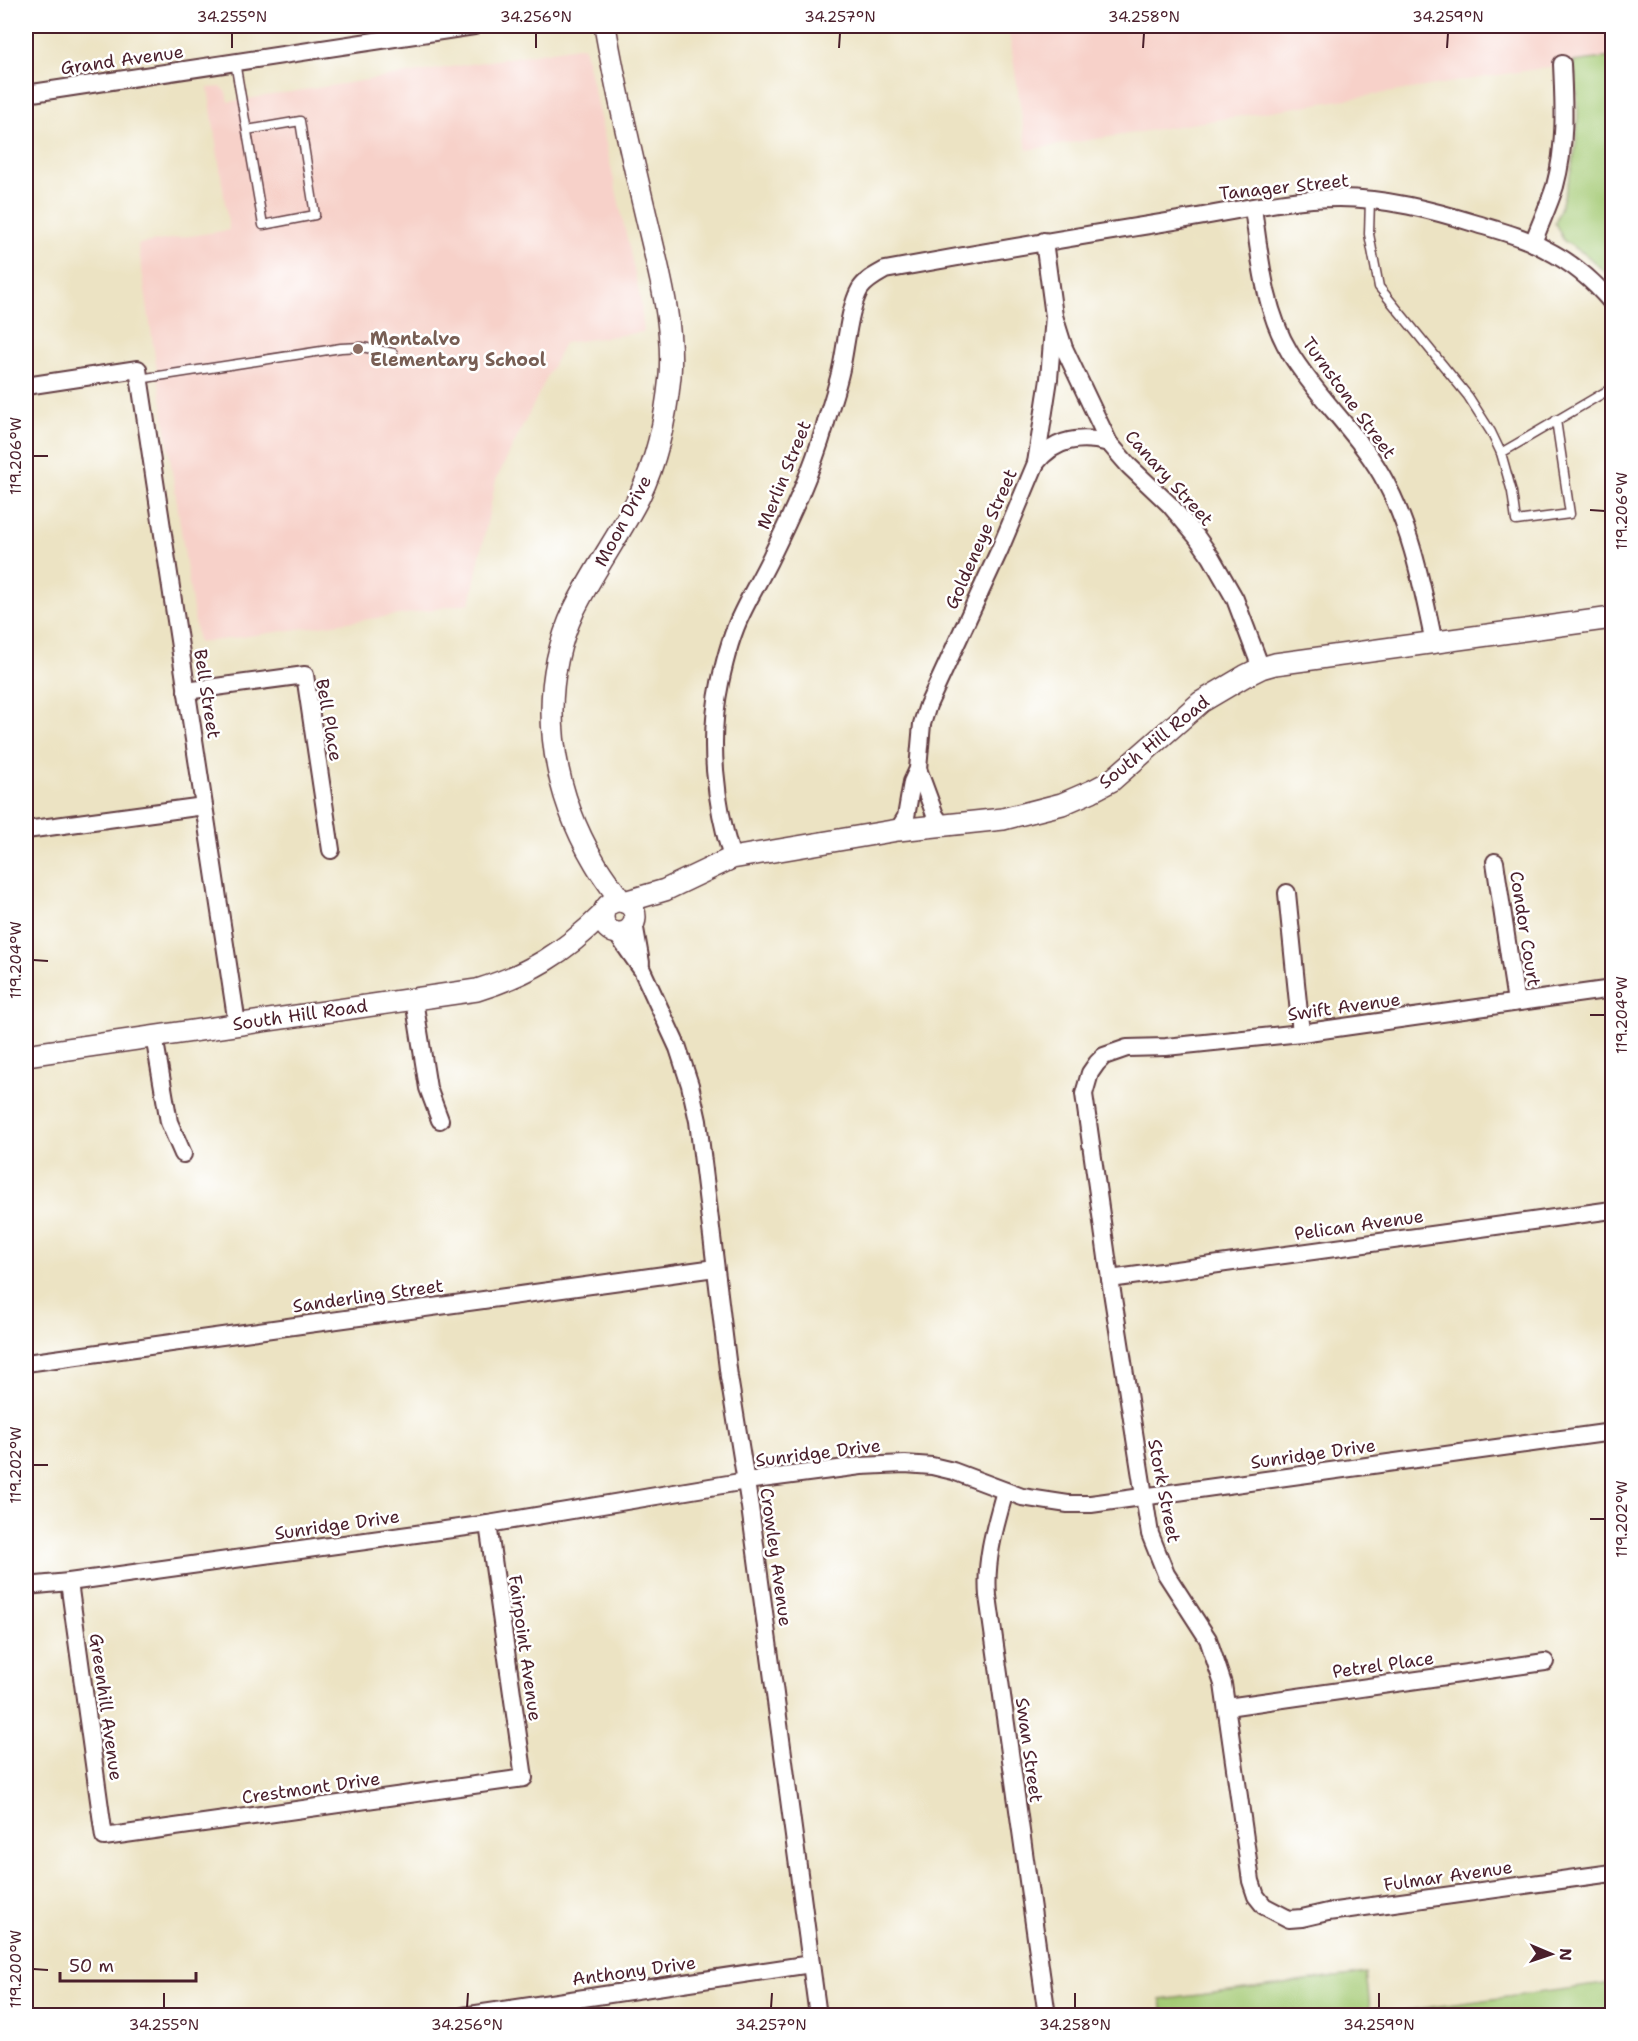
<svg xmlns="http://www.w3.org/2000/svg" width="1638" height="2041" font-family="'Shantell Sans',sans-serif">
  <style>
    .built { fill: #f7d1c9 }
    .green { fill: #a4ca74; stroke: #777450; stroke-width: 1.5 }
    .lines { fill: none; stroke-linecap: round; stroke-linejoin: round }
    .service-casing { stroke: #623c42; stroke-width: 11 }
    .minor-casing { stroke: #623c42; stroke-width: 20 }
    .tertiary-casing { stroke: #623c42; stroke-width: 24 }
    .service { stroke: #fff; stroke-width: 8 }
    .minor { stroke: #fff; stroke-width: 16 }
    .tertiary { stroke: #fff; stroke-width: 21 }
    .ticks { fill: none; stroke: #4a1f2b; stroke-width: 2 }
    .education-dot { fill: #8d6e63; stroke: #fff; stroke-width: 2 }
    .labels { text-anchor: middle; stroke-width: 5; stroke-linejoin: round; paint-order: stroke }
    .street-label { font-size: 18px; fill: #4a1f2b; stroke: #fff }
    .education-label { font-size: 18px; font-weight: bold; fill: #785e54; stroke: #fff; text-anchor: start }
    .neatline { fill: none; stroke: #4a1f2b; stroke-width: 2 }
    .ticks-label { font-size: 15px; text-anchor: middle; fill: #4a1f2b }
  </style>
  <rect width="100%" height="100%" fill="#fff"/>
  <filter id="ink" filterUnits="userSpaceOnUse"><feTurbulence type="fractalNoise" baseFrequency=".0167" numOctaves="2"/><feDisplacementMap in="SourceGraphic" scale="12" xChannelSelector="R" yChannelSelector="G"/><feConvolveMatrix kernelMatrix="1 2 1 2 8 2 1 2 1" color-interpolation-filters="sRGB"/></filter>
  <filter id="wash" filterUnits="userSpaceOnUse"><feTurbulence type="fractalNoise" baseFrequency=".008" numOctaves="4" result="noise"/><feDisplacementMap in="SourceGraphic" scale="24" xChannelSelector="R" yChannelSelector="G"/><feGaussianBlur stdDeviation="1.35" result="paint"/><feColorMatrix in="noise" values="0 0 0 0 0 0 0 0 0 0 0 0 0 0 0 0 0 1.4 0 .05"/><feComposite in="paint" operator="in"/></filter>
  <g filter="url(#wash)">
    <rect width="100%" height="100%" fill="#ece3c3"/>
    <!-- built -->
    <g class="built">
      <path d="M1008,26h604v31l-585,93z"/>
      <path d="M584,46l56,251 4,35 -80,11 -68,137 -26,123 -57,10 -215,30 -60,-399 91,-14 -21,-142 13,-1 5,5 2,10z"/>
    </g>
    <!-- green -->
    <g class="green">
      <path d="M1612,57v221l-27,-24 -21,-13 -9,-18c21,-58 29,-99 18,-161z"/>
      <path d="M1366,1973l5,42h-208l-2,-15z"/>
      <path d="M1612,1983v32h-239z"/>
    </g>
  </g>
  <g filter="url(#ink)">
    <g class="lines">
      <!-- service casing -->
      <g class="service-casing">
        <g id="service">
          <path d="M235,62l28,163 52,-10 -15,-94 -53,9"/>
          <path d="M1370,199l-1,35 10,53 89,109 23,36 10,21 111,-65"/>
          <path d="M139,379l202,-31 21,-1 31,6"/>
          <path d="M1501,453l11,39 4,29 54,-7 -14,-94"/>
        </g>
      </g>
      <!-- minor casing -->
      <g class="minor-casing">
        <g id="minor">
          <path d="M26,94l448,-68"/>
          <path d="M1253,208c7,49 11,102 37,145 26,43 65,77 91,121 30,51 41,111 53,169"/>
          <path d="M1044,241l10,75 10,32 45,95 20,23 41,39 26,31 15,21 24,42 26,69"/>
          <path d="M1533,243c7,-19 16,-38 22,-57 11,-40 9,-80 7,-122"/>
          <path d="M26,386l112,-17 99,655"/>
          <path d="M1036,463c19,-24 44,-28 73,-20"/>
          <path d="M186,691l119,-16 26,175"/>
          <path d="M918,769l17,46 7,10"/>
          <path d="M26,830l178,-24"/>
          <path d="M898,830l8,-13 6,-35 6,-13 4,-45 6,-19 72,-156 36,-86 13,-84 5,-63"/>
          <path d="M732,858c-17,-55 -24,-118 -12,-175 5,-24 11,-48 22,-70 9,-19 20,-37 29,-56 21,-43 41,-86 54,-131 5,-19 12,-38 16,-57 5,-22 8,-61 19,-80 6,-9 16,-14 25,-19 100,-18 200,-35 301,-51 49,-8 103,-21 153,-21 47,0 93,12 138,26 23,7 47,13 68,25 26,13 49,32 67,54"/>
          <path d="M1495,862l21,140"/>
          <path d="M1287,893l14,140"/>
          <path d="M634,923l7,40"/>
          <path d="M616,933l26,37 36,78 12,37 8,36 31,256 21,130 68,509"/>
          <path d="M1612,989l-311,44 -135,14 -39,1 -23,8 -7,7 -7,10 -6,21 26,185 40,255 16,40 42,65 15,45 28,197 5,15 8,10 25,13 13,-1 26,-6 284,-39"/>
          <path d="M414,1000l14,88 12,32"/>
          <path d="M154,1036l15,86 14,32"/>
          <path d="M1110,1279l502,-69"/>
          <path d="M26,1363l689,-95"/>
          <path d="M1005,1491c-10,36 -20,68 -17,105l59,420"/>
          <path d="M69,1582l35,255 420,-59 -36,-254"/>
          <path d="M26,1586l43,-4 419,-58 258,-43 115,-15 44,-2 27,2 21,5 69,26 46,7h23l521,-72"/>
          <path d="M1227,1707l318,-45"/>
          <path d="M463,2016l348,-52"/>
        </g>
      </g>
      <!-- tertiary casing -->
      <g class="tertiary-casing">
        <g id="tertiary">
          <path d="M605,26c11,64 26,127 41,190 12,52 28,107 24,160 -4,42 -13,84 -31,121 -20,39 -46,74 -65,113 -38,82 -24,177 21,253 8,14 18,26 26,38"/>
          <circle cx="619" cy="917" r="16"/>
          <path d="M624,902l41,-12 67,-32 166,-28 105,-11 59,-15 30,-13 19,-10 90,-79 44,-26 16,-8 14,-4 337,-46"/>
          <path d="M26,1055l451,-65c52,-16 87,-37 126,-76"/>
        </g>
      </g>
      <!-- service -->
      <use href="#service" class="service"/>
      <!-- minor -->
      <use href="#minor" class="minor"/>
      <!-- tertiary -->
      <use href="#tertiary" class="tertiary"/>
    </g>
  </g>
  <!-- ticks -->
  <path class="ticks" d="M232,48v-15M536,48v-15M839,48l1,-15M1143,48l1,-15M1447,48l1,-15M33,456h15M1590,510l15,1M33,960l15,1M1590,1015h15M33,1465h15M1590,1519h15M33,1969l15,1M164,2008v-15M467,2008l1,-15M771,2008l1,-15M1075,2008v-15M1379,2008v-15"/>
  <!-- markers -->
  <circle class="education-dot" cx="358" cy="349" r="6"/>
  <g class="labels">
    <!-- street labels -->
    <g class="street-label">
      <text transform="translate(122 60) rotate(-8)" y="6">Grand Avenue</text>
      <text transform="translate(1284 187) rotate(-6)" y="6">Tanager Street</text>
      <text transform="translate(1349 398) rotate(54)" y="6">Turnstone Street</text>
      <text transform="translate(784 475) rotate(-68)" y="6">Merlin Street</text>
      <text transform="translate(1169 478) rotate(48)" y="6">Canary Street</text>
      <text transform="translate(623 521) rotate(-62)" y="6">Moon Drive</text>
      <text transform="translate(981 539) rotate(-66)" y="6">Goldeneye Street</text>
      <text transform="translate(207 694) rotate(81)" y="6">Bell Street</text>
      <text transform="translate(329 720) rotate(80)" y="6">Bell Place</text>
      <text transform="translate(1154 742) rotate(-39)" y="6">South Hill Road</text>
      <text transform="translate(1525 929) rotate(81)" y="6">Condor Court</text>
      <text transform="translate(1344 1007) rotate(-8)" y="6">Swift Avenue</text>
      <text transform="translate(300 1015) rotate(-8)" y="6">South Hill Road</text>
      <text transform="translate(1359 1225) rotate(-8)" y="6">Pelican Avenue</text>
      <text transform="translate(368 1296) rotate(-8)" y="6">Sanderling Street</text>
      <text transform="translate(818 1453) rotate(-7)" y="6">Sunridge Drive</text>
      <text transform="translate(1313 1454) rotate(-8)" y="6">Sunridge Drive</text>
      <text transform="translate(1164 1491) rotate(79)" y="6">Stork Street</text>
      <text transform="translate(337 1525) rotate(-8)" y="6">Sunridge Drive</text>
      <text transform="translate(776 1557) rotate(82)" y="6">Crowley Avenue</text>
      <text transform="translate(525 1648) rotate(82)" y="6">Fairpoint Avenue</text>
      <text transform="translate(1383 1665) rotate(-8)" y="6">Petrel Place</text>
      <text transform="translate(106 1707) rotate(82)" y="6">Greenhill Avenue</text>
      <text transform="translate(1029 1750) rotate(82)" y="6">Swan Street</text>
      <text transform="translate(311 1788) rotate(-8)" y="6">Crestmont Drive</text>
      <text transform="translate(1448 1876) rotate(-8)" y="6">Fulmar Avenue</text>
      <text transform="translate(634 1971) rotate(-8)" y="6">Anthony Drive</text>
    </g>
    <!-- education labels -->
    <g class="education-label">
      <text x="370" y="345">Montalvo<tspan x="370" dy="21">Elementary School</tspan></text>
    </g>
  </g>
  <!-- margin -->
  <rect width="1638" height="2041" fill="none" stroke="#fff" stroke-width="66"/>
  <!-- north arrow -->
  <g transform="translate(1551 1954) rotate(92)" stroke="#ffffff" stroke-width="4.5" paint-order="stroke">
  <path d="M0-4.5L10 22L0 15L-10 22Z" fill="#4a1f2b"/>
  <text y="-9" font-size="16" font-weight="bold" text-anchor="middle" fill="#4a1f2b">N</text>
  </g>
  <!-- scale -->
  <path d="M60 1972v9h136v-9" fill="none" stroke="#4a1f2b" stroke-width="3"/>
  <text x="69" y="1972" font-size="18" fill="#4a1f2b" stroke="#ffffff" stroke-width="4.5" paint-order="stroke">50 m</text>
  <rect x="33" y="33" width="1572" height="1975" class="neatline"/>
  <g class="ticks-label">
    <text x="232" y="22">34.255°N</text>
    <text x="536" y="22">34.256°N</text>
    <text x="840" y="22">34.257°N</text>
    <text x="1144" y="22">34.258°N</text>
    <text x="1448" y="22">34.259°N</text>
    <text transform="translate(16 456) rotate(-90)" y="5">119.206°W</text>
    <text transform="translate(1622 511) rotate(-90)" y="5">119.206°W</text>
    <text transform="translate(16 960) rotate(-90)" y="5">119.204°W</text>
    <text transform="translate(1622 1015) rotate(-90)" y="5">119.204°W</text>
    <text transform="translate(16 1465) rotate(-90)" y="5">119.202°W</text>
    <text transform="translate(1622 1519) rotate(-90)" y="5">119.202°W</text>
    <text transform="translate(16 1969) rotate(-90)" y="5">119.200°W</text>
    <text x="164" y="2030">34.255°N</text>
    <text x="467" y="2030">34.256°N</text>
    <text x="771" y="2030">34.257°N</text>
    <text x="1075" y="2030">34.258°N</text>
    <text x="1379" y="2030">34.259°N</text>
  </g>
</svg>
